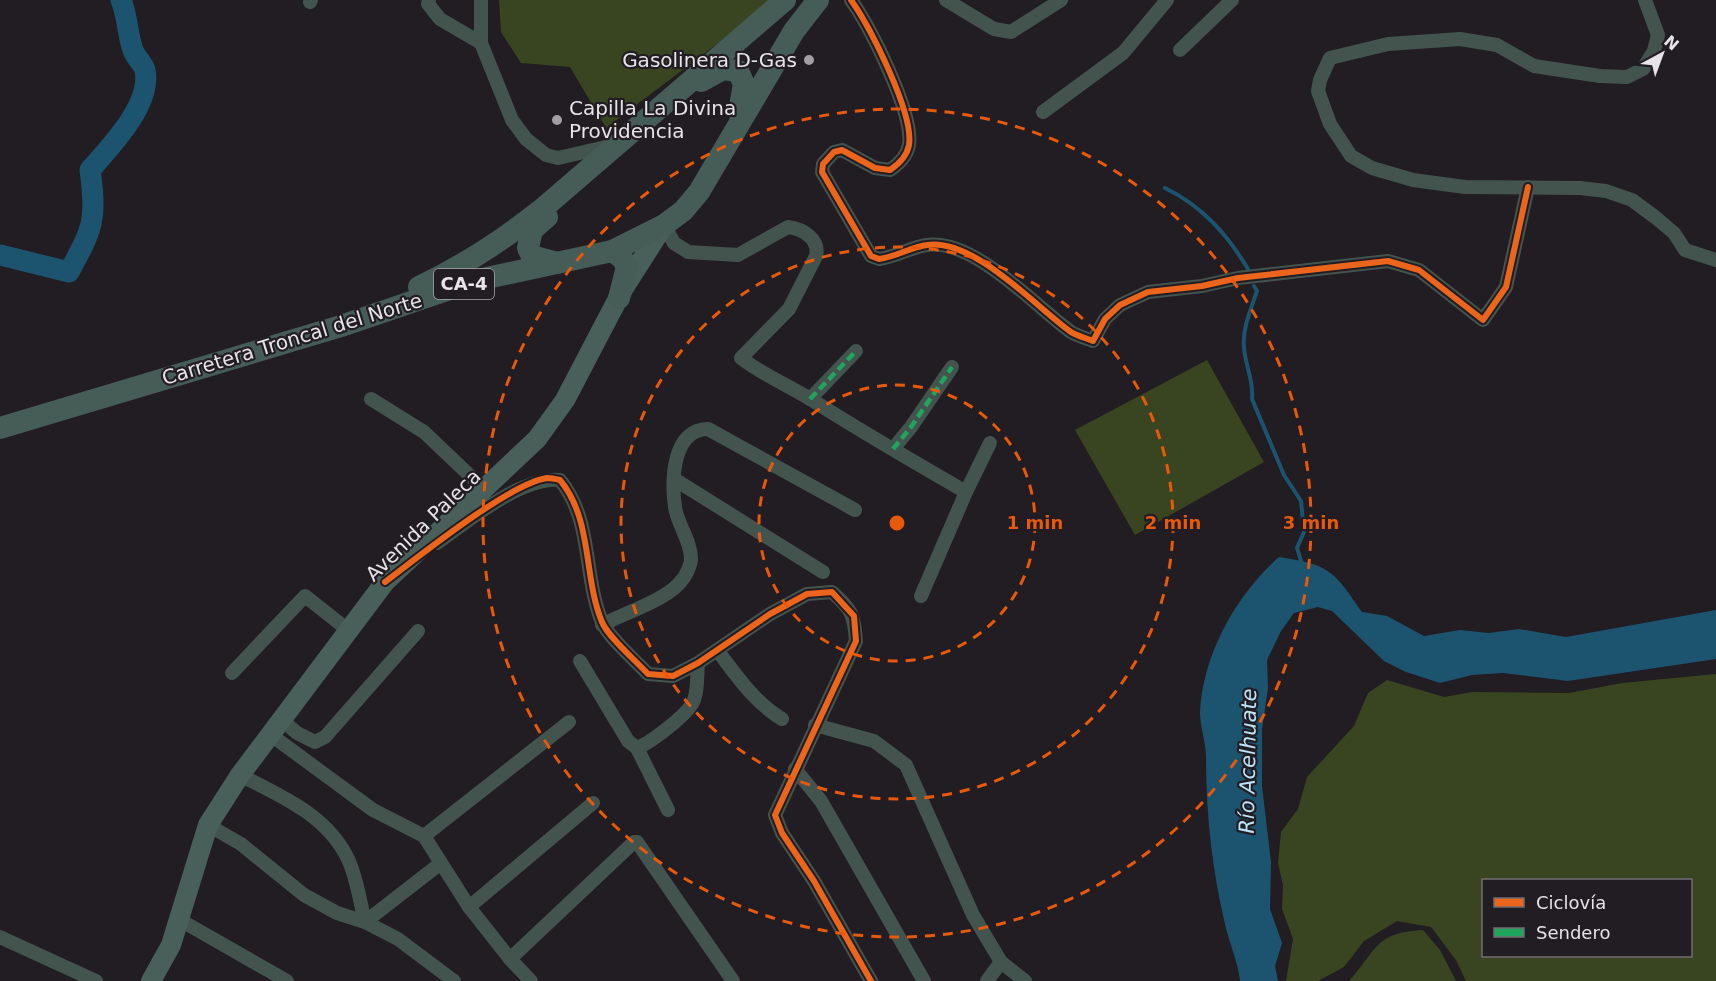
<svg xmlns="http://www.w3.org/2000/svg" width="1716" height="981" font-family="'DejaVu Sans',sans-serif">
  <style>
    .green { fill: #394521; fill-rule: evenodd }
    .water { fill: #1c546f }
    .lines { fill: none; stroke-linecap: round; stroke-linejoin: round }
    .stream { stroke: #1c546f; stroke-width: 4 }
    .river { stroke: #1c546f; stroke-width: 21 }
    .minor { stroke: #43544f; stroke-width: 14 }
    .secondary { stroke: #495f59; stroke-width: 20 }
    .primary { stroke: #465d57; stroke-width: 22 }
    .quiet { stroke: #20a55d; stroke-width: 4.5; stroke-dasharray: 9 4.5; stroke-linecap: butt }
    .cycleway-casing { stroke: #221c23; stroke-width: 10 }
    .cycleway { stroke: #eb651d; stroke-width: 6 }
    .ring { fill: none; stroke: #e8590c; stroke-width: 3; stroke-dasharray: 10 8 }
    .poi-dot { fill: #a29ea3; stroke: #221c23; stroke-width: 2 }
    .labels { text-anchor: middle; stroke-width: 4.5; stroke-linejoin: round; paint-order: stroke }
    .shield { fill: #221c23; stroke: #aca7ad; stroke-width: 1.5 }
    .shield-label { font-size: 18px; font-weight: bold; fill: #e7e3e8 }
    .poi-label { font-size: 20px; fill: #e7e3e8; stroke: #221c23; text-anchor: end }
    .street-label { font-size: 20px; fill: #e7e3e8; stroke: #221c23 }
    .water-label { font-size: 21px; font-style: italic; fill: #bde4fb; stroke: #221c23 }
    .centre { fill: #e8590c; stroke: #221c23; stroke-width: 3 }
    .ring-label { font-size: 18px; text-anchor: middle; font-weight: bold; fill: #e8590c; stroke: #221c23; stroke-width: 4.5; stroke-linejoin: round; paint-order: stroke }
  </style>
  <rect width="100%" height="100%" fill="#211d22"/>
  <!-- green -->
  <g class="green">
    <path d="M499,0h276l-169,128 -36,-61 -49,-4 -20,-31z"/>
    <path d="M1207,360l57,102 -129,73 -60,-105z"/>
    <path d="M1716,674v307h-250l-10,-21 -25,-33 -34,-6 -33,20 -20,26 -26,14h-32l7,-42 -11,-30 1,-24 -5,-22 3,-31 17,-23 9,-32 47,-51 14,-33 19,-13 57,17 28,-5 97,1 53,-10zM1484,880h206v76h-206z"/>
    <path d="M1423,930l17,20 16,31h-107c29,-32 25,-48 74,-51z"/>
  </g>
  <!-- water -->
  <path class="water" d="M1279,557c51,8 54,13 83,55l25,4 37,20 36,-6 29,3 30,-4 47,8 150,-27v49l-148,22 -65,-8 -31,2 -32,8 -34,-11 -22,-11 -52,-50 -14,-4 -24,6 -13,18 -14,29 1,28 -6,41v57l9,76 -1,47 12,34 -7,23 3,15h-38c-2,-20 -11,-38 -15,-57 -13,-54 -19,-111 -19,-167 0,-15 -6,-30 -6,-45 3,-58 36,-117 79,-155z"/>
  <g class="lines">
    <!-- stream -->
    <g class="stream">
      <path d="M1165,188c37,18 62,46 83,81"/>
      <path d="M1254,286l3,5c-6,18 -15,38 -13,56 1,19 10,33 8,52l32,76 17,26 3,31 -7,16 5,16"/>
    </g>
    <!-- river -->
    <path class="river" d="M0,255l69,17c24,-44 28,-52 21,-102 21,-24 62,-66 55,-100 -2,-7 -10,-13 -12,-20 -6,-17 -5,-33 -12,-50"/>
    <!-- minor -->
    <g class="minor">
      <path d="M429,0l-1,4 12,15 41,24"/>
      <path d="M481,0v43l31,77 14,19 20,16 12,3 52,-12"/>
      <path d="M851,0c19,27 63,113 58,145 -2,11 -10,19 -19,25l-15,-2 -33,-18 -8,2 -11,12 -1,8 49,84 8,3c17,-2 32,-12 48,-14 47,-7 109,62 144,87 6,4 15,6 22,9l12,-22 15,-14 28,-13 54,-6 36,-8 150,-17 31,9 64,50 23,-33 22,-100"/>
      <path d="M946,0l48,29 17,3 50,-32"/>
      <path d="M1645,0l13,35 -4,16 -11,18 -16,8 -27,-1 -66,-10 -37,-21 -37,-6 -72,5 -58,14 -10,22 -2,11 12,33 21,32 21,12 41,12 52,7 115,1 26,3 26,9 23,17 19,16 11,17 31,10"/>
      <path d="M310,2l1,-2"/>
      <path d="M1180,50l52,-50"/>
      <path d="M1043,112l80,-59 44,-53"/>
      <path d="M664,225l10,18 14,9 50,3 50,-28c16,2 32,13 28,29l-27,53 -48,49c22,17 47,27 71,42 50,32 102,62 154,92l-45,104"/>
      <path d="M371,399l53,33 60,57"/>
      <path d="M810,399l46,-48"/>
      <path d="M893,449l18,-22 41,-60"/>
      <path d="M674,479l149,93"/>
      <path d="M966,492l24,-49"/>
      <path d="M437,543c31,-22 85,-67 123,-63 33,40 23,96 42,142 6,15 34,39 46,52l25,2 25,-13 72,-49 37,-20 25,-2c20,18 22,22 24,49l-81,174 7,18 32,48 57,100"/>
      <path d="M602,625c22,-12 67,-26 80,-45 4,-4 9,-16 9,-21 0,-19 -14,-35 -16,-52 -4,-28 -2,-78 33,-78l147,81"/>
      <path d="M717,650c20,26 36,51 65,69"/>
      <path d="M580,661l48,80 9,7c13,-5 52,-34 57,-48 4,-11 3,-25 4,-37"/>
      <path d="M232,673l73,-77 43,34"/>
      <path d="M282,720l15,13 18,9 10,-5 93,-106"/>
      <path d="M815,725l59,16 32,24 67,150 28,47 24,19"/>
      <path d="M271,735l102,75 51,26 45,71 41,52 21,22"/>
      <path d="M637,748l31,62"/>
      <path d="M795,769l26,32 103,180"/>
      <path d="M240,775c41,21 87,40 108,84 9,19 12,43 17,63l76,-59"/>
      <path d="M208,825l33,19 63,51 33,18 28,9 33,17 56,42"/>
      <path d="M424,836l145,-114"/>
      <path d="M469,907l124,-104"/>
      <path d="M180,920l107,61"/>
      <path d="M0,937l96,44"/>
      <path d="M510,959l124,-117h3l96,139"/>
      <path d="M987,981l14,-19"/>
    </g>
    <!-- secondary -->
    <path class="secondary" d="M151,981l20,-36 37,-120 32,-50 145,-193 152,-143 28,-39 57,-109 42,-66"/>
    <!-- primary -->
    <g class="primary">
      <path d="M701,81l22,-12 15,2 6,13 -5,28"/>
      <path d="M547,217l-15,13 -4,18 4,8 26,7"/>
      <path d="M612,251l10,7 5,9 -8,31"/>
      <path d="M419,287c44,-21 84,-47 122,-77l244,-210"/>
      <path d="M0,428l341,-102 132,-45 139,-30 52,-26 19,-14 16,-19 95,-161 24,-31"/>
    </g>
    <!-- quiet -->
    <g class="quiet">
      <path d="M810,399l46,-48"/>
      <path d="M893,449l18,-22 41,-60"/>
    </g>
    <!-- cycleway casing -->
    <g class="cycleway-casing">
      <g id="cycleway">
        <path d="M851,0c19,27 63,113 58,145 -2,11 -10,19 -19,25l-15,-2 -33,-18 -8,2 -11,12 -1,8 49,84 8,3c17,-2 32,-12 48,-14 47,-7 109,62 144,87 6,4 15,6 22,9l12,-22 15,-14 28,-13 54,-6 36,-8 150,-17 31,9 64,50 23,-33 22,-100"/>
        <path d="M385,582c32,-24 125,-99 162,-104 4,0 9,1 13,2 33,40 23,96 42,142 6,15 34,39 46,52l25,2 25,-13 72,-49 37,-20 25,-2 22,24 2,25 -81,174 7,18 32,48 57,100"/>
      </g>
    </g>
    <!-- cycleway -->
    <use href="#cycleway" class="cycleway"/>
  </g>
  <!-- distance rings -->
  <g class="ring">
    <circle cx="897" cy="523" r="138"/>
    <circle cx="897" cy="523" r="276"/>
    <circle cx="897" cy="523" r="414"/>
  </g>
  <!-- markers -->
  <g class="poi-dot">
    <circle cx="809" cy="60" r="6"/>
    <circle cx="557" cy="120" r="6"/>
  </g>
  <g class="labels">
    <!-- shield labels -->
    <rect class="shield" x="434" y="269" width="60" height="30" rx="4.5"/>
    <g class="shield-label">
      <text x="464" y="290">CA-4</text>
    </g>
    <!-- poi labels -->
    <g class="poi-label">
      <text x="797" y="67">Gasolinera D-Gas</text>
      <text x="569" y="115" text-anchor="start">Capilla La Divina<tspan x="569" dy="23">Providencia</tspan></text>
    </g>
    <!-- street labels -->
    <g class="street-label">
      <text transform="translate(292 339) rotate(-17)" y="7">Carretera Troncal del Norte</text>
      <text transform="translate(423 525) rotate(-44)" y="7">Avenida Paleca</text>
    </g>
    <!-- water labels -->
    <g class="water-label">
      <text transform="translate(1248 761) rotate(-89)" y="7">Río Acelhuate</text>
    </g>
  </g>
  <circle cx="897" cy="523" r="9" class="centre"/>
  <g class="ring-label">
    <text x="1035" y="529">1 min</text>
    <text x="1173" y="529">2 min</text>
    <text x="1311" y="529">3 min</text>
  </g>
  <!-- legend -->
  <rect x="1482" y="879" width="210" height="78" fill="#221c23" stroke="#716c72" stroke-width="1.5"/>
  <rect x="1494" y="898" width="30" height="9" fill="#eb651d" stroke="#716c72" stroke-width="1.5"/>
  <text x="1536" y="909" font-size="18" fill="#e7e3e8">Ciclovía</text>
  <rect x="1494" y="928" width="30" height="9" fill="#20a55d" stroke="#716c72" stroke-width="1.5"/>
  <text x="1536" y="939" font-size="18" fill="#e7e3e8">Sendero</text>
  <!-- north arrow -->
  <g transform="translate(1662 54) rotate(41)" stroke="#221c23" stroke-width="4.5" paint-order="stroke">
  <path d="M0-4.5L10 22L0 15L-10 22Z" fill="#e7e3e8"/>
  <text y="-9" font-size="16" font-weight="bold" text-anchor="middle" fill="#e7e3e8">N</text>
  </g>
</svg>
